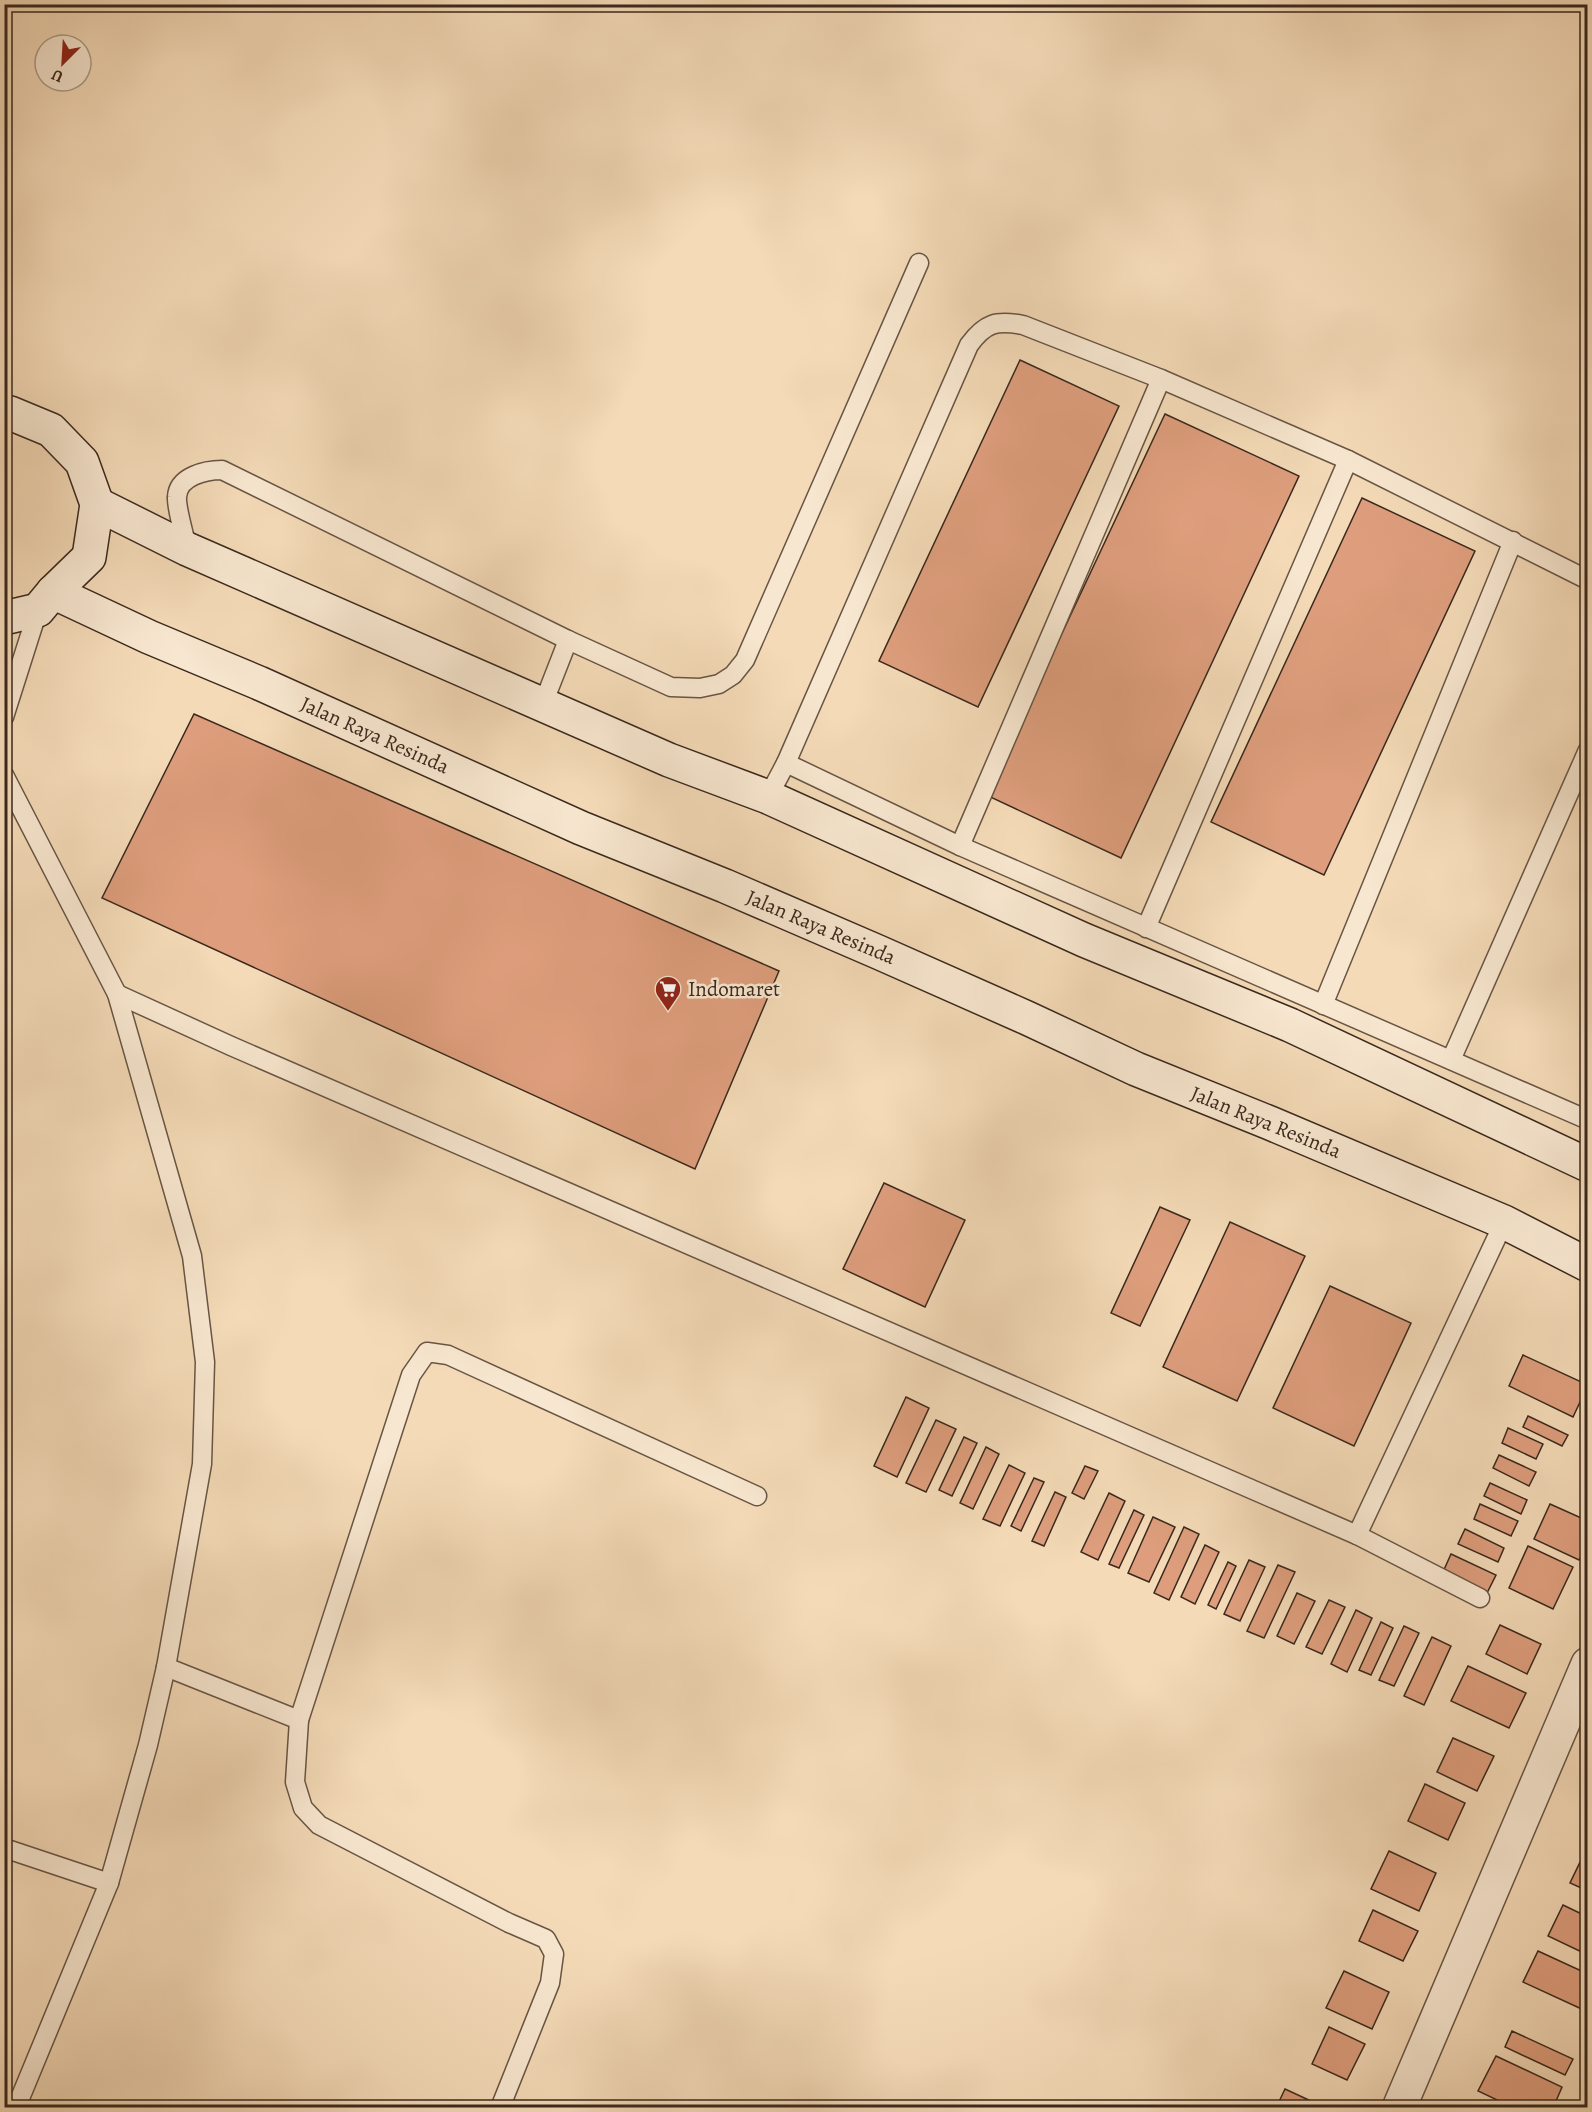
<svg xmlns="http://www.w3.org/2000/svg" width="1592" height="2112" font-family="Alegreya,serif">
  <style>
    .building { fill: #de9e7d; stroke: #3a291e; stroke-width: 1.5 }
    .lines { fill: none; stroke-linecap: round; stroke-linejoin: round }
    .lane-casing { stroke: #685544; stroke-width: 21 }
    .street-casing { stroke: #685544; stroke-width: 36 }
    .secondary-casing { stroke: #3a291e; stroke-width: 36 }
    .lane { stroke: #f8e7d0; stroke-width: 18 }
    .street { stroke: #f8e7d0; stroke-width: 33 }
    .secondary { stroke: #f8e7d0; stroke-width: 33 }
    .labels { text-anchor: middle; stroke-width: 5; stroke-linejoin: round; paint-order: stroke }
    .street-label { font-size: 21px; fill: #3a291e; stroke: #f8e7d0 }
    .poi-label { font-size: 21px; fill: #3a291e; stroke: #f8e7d0; text-anchor: start }
  </style>
  <rect width="100%" height="100%" fill="#f4dab7"/>
  <filter id="stains"><feTurbulence type="fractalNoise" baseFrequency=".00333" numOctaves="4"/><feColorMatrix values="0 0 0 0 .2 0 0 0 0 .09 0 0 0 0 .02 0 0 0 .5 -.17"/></filter>
  <radialGradient id="worn" r=".72"><stop offset=".6" stop-color="#630" stop-opacity="0"/><stop offset="1" stop-color="#630" stop-opacity=".3"/></radialGradient>
  <!-- building -->
  <g class="building">
    <path d="M1020,360l99,46 -141,301 -99,-46z"/>
    <path d="M1165,414l134,62 -178,382 -135,-63z"/>
    <path d="M1362,498l113,53 -151,324 -113,-53z"/>
    <path d="M194,714l585,257 -84,198 -593,-271z"/>
    <path d="M884,1183l81,37 -40,87 -82,-38z"/>
    <path d="M1160,1207l30,13 -50,106 -29,-13z"/>
    <path d="M1230,1222l75,34 -68,145 -74,-34z"/>
    <path d="M1330,1286l81,37 -57,123 -81,-38z"/>
    <path d="M1523,1355l65,30 -15,32 -64,-31z"/>
    <path d="M906,1397l23,11 -32,69 -23,-11z"/>
    <path d="M1528,1416l40,19 -6,11 -39,-19z"/>
    <path d="M936,1420l20,9 -30,63 -20,-9z"/>
    <path d="M1508,1428l35,16 -7,15 -34,-16z"/>
    <path d="M964,1437l13,6 -25,53 -13,-6z"/>
    <path d="M986,1447l13,7 -26,55 -13,-6z"/>
    <path d="M1499,1455l37,17 -7,14 -36,-18z"/>
    <path d="M1009,1465l16,8 -25,53 -17,-7z"/>
    <path d="M1085,1466l13,5 -14,28 -12,-6z"/>
    <path d="M1034,1478l10,4 -23,49 -10,-5z"/>
    <path d="M1490,1483l37,17 -6,14 -37,-18z"/>
    <path d="M1055,1492l11,5 -22,49 -12,-5z"/>
    <path d="M1109,1493l16,8 -27,59 -17,-8z"/>
    <path d="M1480,1504l38,17 -7,15 -37,-17z"/>
    <path d="M1550,1504l38,17v21l-9,18 -45,-21z"/>
    <path d="M1134,1510l10,5 -25,53 -10,-4z"/>
    <path d="M1153,1517l22,10 -26,55 -21,-9z"/>
    <path d="M1184,1527l15,7 -30,66 -15,-7z"/>
    <path d="M1465,1529l39,19 -6,14 -40,-18z"/>
    <path d="M1205,1545l14,7 -24,52 -14,-7z"/>
    <path d="M1528,1546l45,21 -20,42 -44,-21z"/>
    <path d="M1451,1554l45,21 -9,18 -44,-21z"/>
    <path d="M1249,1560l16,7 -25,54 -16,-7z"/>
    <path d="M1228,1562l8,4 -20,43 -8,-4z"/>
    <path d="M1278,1565l17,7 -31,66 -17,-7z"/>
    <path d="M1297,1593l18,8 -21,43 -17,-8z"/>
    <path d="M1329,1600l16,7 -23,47 -16,-7z"/>
    <path d="M1356,1610l16,8 -25,54 -16,-8z"/>
    <path d="M1381,1622l12,6 -22,47 -12,-5z"/>
    <path d="M1500,1625l41,19 -14,30 -41,-20z"/>
    <path d="M1404,1626l15,7 -25,53 -15,-6z"/>
    <path d="M1432,1637l19,9 -27,59 -20,-9z"/>
    <path d="M1468,1666l58,27 -17,35 -58,-27z"/>
    <path d="M1453,1738l41,18 -17,35 -40,-19z"/>
    <path d="M1425,1784l40,19 -17,37 -40,-19z"/>
    <path d="M1389,1851l47,22 -17,38 -48,-22z"/>
    <path d="M1584,1854l4,1v36l-18,-8z"/>
    <path d="M1563,1905l25,12v38l-40,-19z"/>
    <path d="M1373,1910l45,21 -15,30 -44,-20z"/>
    <path d="M1538,1951l50,23 -2,37 -63,-29z"/>
    <path d="M1344,1971l45,21 -17,37 -46,-21z"/>
    <path d="M1329,2027l36,17 -18,36 -35,-16z"/>
    <path d="M1512,2031l61,28 -8,16 -60,-28z"/>
    <path d="M1496,2056l66,31 -9,21h-39l-36,-17z"/>
    <path d="M1285,2089l41,19h-50z"/>
    <path d="M1588,2094v14h-7z"/>
  </g>
  <g class="lines">
    <!-- lane casing -->
    <g class="lane-casing">
      <g id="lane">
        <path d="M187,549c-2,-13 -11,-41 -10,-52 1,-21 29,-27 45,-27l346,170 103,47 29,1 19,-4 14,-9 12,-15 174,-397"/>
        <path d="M543,704l25,-64"/>
        <path d="M4,717l34,-107"/>
        <path d="M786,763l174,83 628,274"/>
        <path d="M4,775l113,219 75,262 13,106 -3,102 -36,203 -18,78 -39,138 -105,-35"/>
        <path d="M768,797l18,-34 183,-418c16,-22 27,-25 54,-20l138,54 187,81 240,120"/>
        <path d="M960,846l201,-467"/>
        <path d="M1146,928l202,-468"/>
        <path d="M117,994l114,52 1126,489 123,63"/>
        <path d="M1323,1005l190,-464"/>
        <path d="M1451,1060l137,-310"/>
        <path d="M1357,1535l147,-313"/>
        <path d="M166,1667l133,53 -4,62 8,26 16,17 190,98 37,16 8,15 -4,29 -50,125"/>
        <path d="M299,1720l112,-345 16,-23 21,3 309,141"/>
        <path d="M16,2108l93,-225"/>
      </g>
    </g>
    <!-- street casing -->
    <g class="street-casing">
      <path id="street" d="M1399,2108l189,-444"/>
    </g>
    <!-- secondary casing -->
    <g class="secondary-casing">
      <g id="secondary">
        <path d="M4,414l6,-1 41,17 31,32 15,42 -8,53 -36,35 -15,18 -34,8"/>
        <path d="M97,504l90,45 482,211 99,37 316,143 206,85 298,140"/>
        <path d="M53,592l96,45 110,46 322,145 144,58 153,66 149,66 109,51 134,54 234,99 84,43"/>
      </g>
    </g>
    <!-- lane -->
    <use href="#lane" class="lane"/>
    <!-- street -->
    <use href="#street" class="street"/>
    <!-- secondary -->
    <use href="#secondary" class="secondary"/>
  </g>
  <!-- icons -->
  <defs>
    <g id="supermarket-pin" transform="scale(1.35)"><path d="M0 17L-7.5 6A9.5 9.5 0 1 1 7.5 6Z" fill="#8f2418" stroke="#f8e7d0"/><path d="M-6-5.5h2.5l.6 2H6L4.5 2H-2.5L-4.4-4H-6ZM-1.5 3.2a1.3 1.3 0 1 0 .1 0ZM3 3.2a1.3 1.3 0 1 0 .1 0Z" fill="#fff"/></g>
  </defs>
  <g fill-rule="evenodd">
    <use href="#supermarket-pin" x="668" y="989"/>
  </g>
  <g class="labels">
    <!-- street labels -->
    <g class="street-label">
      <text transform="translate(375 735) rotate(24)" y="7">Jalan Raya Resinda</text>
      <text transform="translate(821 927) rotate(23)" y="7">Jalan Raya Resinda</text>
      <text transform="translate(1266 1122) rotate(22)" y="7">Jalan Raya Resinda</text>
    </g>
    <!-- poi labels -->
    <g class="poi-label">
      <text x="688" y="996">Indomaret</text>
    </g>
  </g>
  <!-- margin -->
  <rect width="1592" height="2112" fill="none" stroke="#f4dab7" stroke-width="24"/>
  <rect x="6" y="6" width="1580" height="2100" fill="none" stroke="#3a291e" stroke-width="3"/>
  <rect x="12" y="12" width="1568" height="2088" fill="none" stroke="#3a291e" stroke-width="1.5"/>
  <!-- north arrow -->
  <g transform="translate(63 63) rotate(204)"><circle r="28" fill="#f8e7d0" stroke="#ac9b89" stroke-width="1.5"/>
  <path d="M0-4.5L10 22L0 15L-10 22Z" fill="#8f2418"/>
  <text y="-9" font-size="16" font-weight="bold" text-anchor="middle" fill="#3a291e">U</text>
  </g>
  <rect width="100%" height="100%" filter="url(#stains)"/>
  <rect width="100%" height="100%" fill="url(#worn)"/>
</svg>
